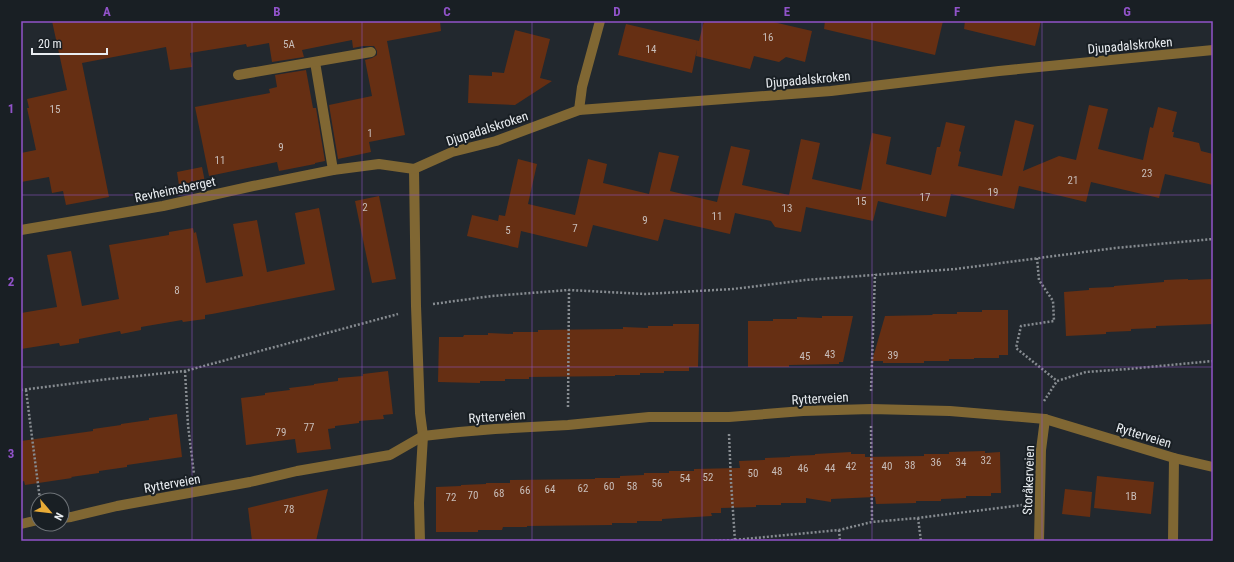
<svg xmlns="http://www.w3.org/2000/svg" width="1234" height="562" font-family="'Roboto Condensed',sans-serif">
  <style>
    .building { fill: #662f13 }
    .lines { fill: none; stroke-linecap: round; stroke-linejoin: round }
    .path { stroke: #878c91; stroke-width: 2.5; stroke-dasharray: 2 2; stroke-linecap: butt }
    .street { stroke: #806733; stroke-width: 10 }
    .grid { fill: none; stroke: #9153c9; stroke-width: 1; stroke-opacity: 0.55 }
    .labels { text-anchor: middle; stroke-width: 4; stroke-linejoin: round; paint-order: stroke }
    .number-label { font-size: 11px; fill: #c8beba }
    .street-label { font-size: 13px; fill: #e9edf1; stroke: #191f24 }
    .neatline { fill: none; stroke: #9153c9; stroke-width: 1.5 }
    .grid-label { font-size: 13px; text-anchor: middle; font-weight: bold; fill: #9153c9 }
  </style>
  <rect width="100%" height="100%" fill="#22282e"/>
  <!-- building -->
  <g class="building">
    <path d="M52,21h388l1,10 -54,10 18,94 -36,7 2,10 -33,7 -9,-54 43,-9 -7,-36 7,-2 5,-3v-4l-3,-5h-11l-10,2 -1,-8 -50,10 2,7 -32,5 -3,-19 -22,4 -1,-3 -56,9 2,14 -22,3 -4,-23 -84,16 27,134 -43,8 -3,-14 -11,2 -3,-16 -28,5v-29l15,-3 -9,-42h2l-2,-9 40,-9z"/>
    <path d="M704,21h65l43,10 -7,31 -19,-5 -7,5 -25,-6 -4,13 -54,-13 1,-7 -5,24 -74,-18 8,-31 73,17z"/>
    <path d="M825,21h118l-8,34 -111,-26z"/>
    <path d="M965,21h76l-6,25 -71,-17z"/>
    <path d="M515,30l35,9 -10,39 12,3 -37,24 -47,-2 1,-28 23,1v-4l12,1z"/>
    <path d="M306,70l7,38h3l9,53 -10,2v1l-36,7 -2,-9 -68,14 -14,-69 75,-14 -1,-4 8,-2 -2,-12z"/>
    <path d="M1089,105l19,4 -10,40 45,11 7,-33 3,1 5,-21 19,5 -5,20h2l-1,5 26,6 2,8 12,3v31l-48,-11 -6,24 -68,-16 -5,20 -67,-16 -5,23 -63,-15 -5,23 -68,-16 -5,20 -67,-14 -5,25 -26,-5 -4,-6 -36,-8 -5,21 -66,-15 -6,22 -65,-16 -6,22 -66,-16 -3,17 -51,-12 5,-21 26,6 1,-6 6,1 13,-57 19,5 -9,40 47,11 13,-56 19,5 -4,19 46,11 10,-42 20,4 -9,35 47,11 14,-56 19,4 -8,35 47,10 12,-56 19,4 -8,36 49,11 11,-57 19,4 -5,27 45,11 6,-28h3l6,-25 19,4 -6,25 2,1 -3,14 44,10 13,-56 19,5 -11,46 36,-15 17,4z"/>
    <path d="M202,167l4,20 -26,5 -3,-20z"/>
    <path d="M379,196l17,83 -24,4 -17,-82z"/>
    <path d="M319,208l16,82 -123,24 -7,1v4l-22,3 -1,-2 -41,7v3l-20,4 -1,-3 -41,8v4l-19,3 -1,-3 -38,6v-36l36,-6 -10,-52 24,-4 11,55 37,-7 -10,-54 60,-10v-3l24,-4 1,5 2,-1 10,51 37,-7 -10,-52 24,-4 10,52 38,-8 -10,-51z"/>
    <path d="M1188,279v1l25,-1v45l-57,2v2l-25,1v2l-25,1v2l-40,2 -2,-44 25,-2v-2l25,-1v-1l50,-4v-2z"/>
    <path d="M982,310h26v45h-9v3h-25v1h-25v2h-25v2h-41v-2h-11l13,-45 47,-1 1,-1h24v-2h25z"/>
    <path d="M822,316h31l-10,46h-4v2l-50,1v2h-41v-46h25v-2h24v-2l25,1z"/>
    <path d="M673,324h26l-1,43h-9v4h-25v2h-24v2h-25v1l-86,1v2h-24v2h-25v2l-42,-1 1,-45h24l1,-2h24v-2l25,1v-2h25v-2l85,-1v-2l25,1v-2h25z"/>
    <path d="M388,371l5,43 -10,1 1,4 -25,2v2l-24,3v2l-7,1 3,20 -34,4 -2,-14 -49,6 -5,-47 24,-3v-2l25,-3 -1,-2 25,-3v-1l24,-3v-3l25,-2v-2z"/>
    <path d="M177,414l5,43 -55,8v2l-28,4v2l-28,4 1,1 -47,7 -1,-4 -3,1v-41l72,-10v-2l28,-4v-1l28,-4v-2z"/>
    <path d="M985,451v2l15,-1 1,41h-10v3h-25v2l-25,1v2h-25v2l-40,1 -1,-7 -44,2v3l-25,-4v5h-25v2h-25v2l-35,1v5h-10l1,3 -50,3v2h-25v2h-25v2l-85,1v1h-24l-1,3h-24v2h-42v-45l25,-1v-1l25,-1v-1h24v-3l85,-1v-1h25v-2l24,-1v-2h25v-2h25v-2l46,-1 -1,-7 26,-1v-2l25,-1v-1l25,-1v-1l36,-2v2h14v3l59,-1v-2h25v-2z"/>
    <path d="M1097,476l57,6 -3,32 -57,-6z"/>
    <path d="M328,489l-12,52h-64l-4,-33z"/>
    <path d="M1065,489l27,3 -2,25 -28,-3z"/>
  </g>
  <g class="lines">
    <!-- path -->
    <g class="path">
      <path d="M1037,258l2,22 14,21 1,20 -33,5 -5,22 41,33"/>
      <path d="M433,304l59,-8 77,-6 76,4 88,-5 72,-9 151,-11 159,-21 98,-9"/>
      <path d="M185,371l3,54 6,49"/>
      <path d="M21,390l88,-11 76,-8 213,-57"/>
      <path d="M26,390l14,110"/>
      <path d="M871,391l4,-117"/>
      <path d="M1044,401l13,-20 29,-9 42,-3 85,-8"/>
      <path d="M568,407l1,-117"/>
      <path d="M871,426l1,95"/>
      <path d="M729,434l2,48 4,59"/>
      <path d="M918,518l3,23"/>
      <path d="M839,530l1,11"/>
      <path d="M711,541l23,-1 105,-10 33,-8 46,-4 104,-13"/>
    </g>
    <!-- street -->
    <g class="street">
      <path d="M315,62l18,108"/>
      <path d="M238,75l133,-23"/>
      <path d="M579,110l3,-23 18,-66"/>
      <path d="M414,169l38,-17 44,-11 83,-31 252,-19 168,-20 214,-21"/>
      <path d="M414,169l2,137 4,107 3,23 -4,67 1,38"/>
      <path d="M21,230l142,-24 90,-20 80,-16 46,-6 35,5"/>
      <path d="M62,518l9,-1 46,-11 133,-24 47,-11 93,-16 33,-19 36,-4 36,-3 73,-4 81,-8h80l74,-6 68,-2 79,2 95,8 129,39 39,9"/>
      <path d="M21,524l17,-4"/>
      <path d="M1039,541l2,-91 4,-31"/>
      <path d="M1173,541l1,-83"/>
    </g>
  </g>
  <!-- grid -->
  <path class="grid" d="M192,21v520M362,21v520M532,21v520M702,21v520M872,21v520M1042,21v520M21,195h1192M21,367h1192"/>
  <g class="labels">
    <!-- number labels -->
    <g class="number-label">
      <text x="768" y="41">16</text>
      <text x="289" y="48">5A</text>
      <text x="651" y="53">14</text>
      <text x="55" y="113">15</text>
      <text x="370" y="137">1</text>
      <text x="281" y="151">9</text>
      <text x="220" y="164">11</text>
      <text x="1147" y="177">23</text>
      <text x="1073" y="184">21</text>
      <text x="993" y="196">19</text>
      <text x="925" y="201">17</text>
      <text x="861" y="205">15</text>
      <text x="365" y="211">2</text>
      <text x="787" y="212">13</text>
      <text x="717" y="220">11</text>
      <text x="645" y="224">9</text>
      <text x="575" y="232">7</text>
      <text x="508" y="234">5</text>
      <text x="177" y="294">8</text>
      <text x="830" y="358">43</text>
      <text x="893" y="359">39</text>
      <text x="805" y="360">45</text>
      <text x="309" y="431">77</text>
      <text x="281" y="436">79</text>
      <text x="986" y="464">32</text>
      <text x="936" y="466">36</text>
      <text x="961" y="466">34</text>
      <text x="910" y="469">38</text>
      <text x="851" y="470">42</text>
      <text x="887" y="470">40</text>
      <text x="803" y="472">46</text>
      <text x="830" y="472">44</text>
      <text x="777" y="475">48</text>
      <text x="753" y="477">50</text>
      <text x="708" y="481">52</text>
      <text x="685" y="482">54</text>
      <text x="657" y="487">56</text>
      <text x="609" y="490">60</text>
      <text x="632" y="490">58</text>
      <text x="583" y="492">62</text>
      <text x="550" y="493">64</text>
      <text x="525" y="494">66</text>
      <text x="499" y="497">68</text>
      <text x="473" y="499">70</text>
      <text x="1131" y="500">1B</text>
      <text x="451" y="501">72</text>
      <text x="289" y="513">78</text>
    </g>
    <!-- street labels -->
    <g class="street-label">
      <text transform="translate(1130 45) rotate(-5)" y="5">Djupadalskroken</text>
      <text transform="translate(808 79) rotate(-5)" y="5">Djupadalskroken</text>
      <text transform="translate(487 128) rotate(-18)" y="5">Djupadalskroken</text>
      <text transform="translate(175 189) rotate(-12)" y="5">Revheimsberget</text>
      <text transform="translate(820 398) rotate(-3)" y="5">Rytterveien</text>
      <text transform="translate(497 416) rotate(-4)" y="5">Rytterveien</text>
      <text transform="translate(1144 435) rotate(17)" y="5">Rytterveien</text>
      <text transform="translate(1028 480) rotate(-88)" y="5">Storåkerveien</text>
      <text transform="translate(172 483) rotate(-10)" y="5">Rytterveien</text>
    </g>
  </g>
  <!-- border -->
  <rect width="1234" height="562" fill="none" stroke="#191f24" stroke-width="44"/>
  <!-- north arrow -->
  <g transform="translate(50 512) rotate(118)"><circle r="19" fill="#191f24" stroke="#6c7176"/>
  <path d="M0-3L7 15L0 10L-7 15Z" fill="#e8ab37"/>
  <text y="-6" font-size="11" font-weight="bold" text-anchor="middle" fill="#e9edf1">N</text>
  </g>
  <!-- scale -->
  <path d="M32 48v6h75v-6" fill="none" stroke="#e9edf1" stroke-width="2"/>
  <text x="38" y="48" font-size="12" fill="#e9edf1" stroke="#191f24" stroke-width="3" paint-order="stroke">20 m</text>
  <rect x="22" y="22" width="1190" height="518" class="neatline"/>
  <g class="grid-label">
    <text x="107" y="16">A</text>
    <text x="277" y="16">B</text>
    <text x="447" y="16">C</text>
    <text x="617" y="16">D</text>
    <text x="787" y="16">E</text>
    <text x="957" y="16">F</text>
    <text x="1127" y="16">G</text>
    <text x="11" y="113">1</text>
    <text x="11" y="286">2</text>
    <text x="11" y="458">3</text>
  </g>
</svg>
